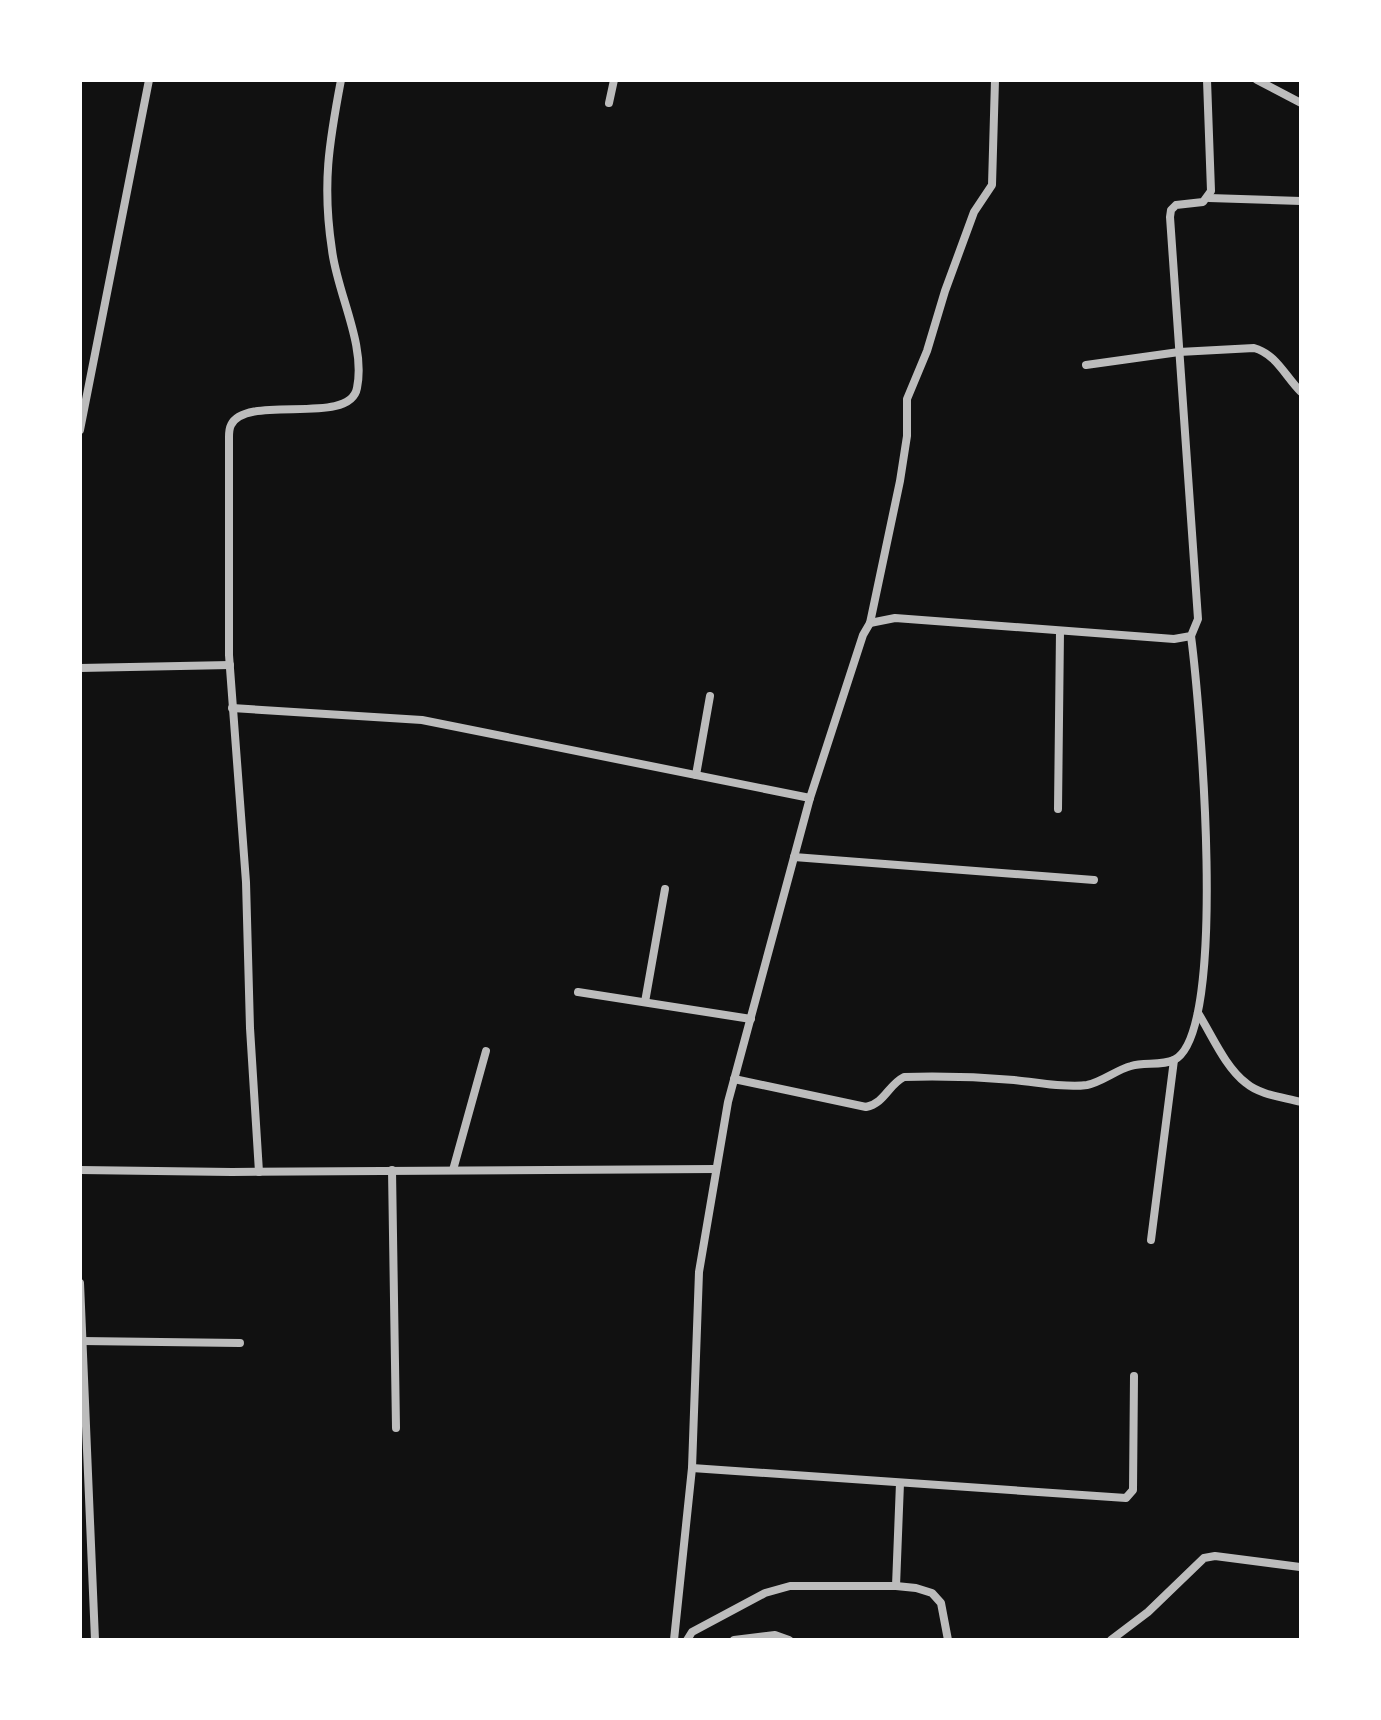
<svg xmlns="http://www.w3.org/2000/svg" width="1381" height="1720" font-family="'Crimson Pro',serif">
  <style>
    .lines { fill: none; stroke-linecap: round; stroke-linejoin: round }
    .minor { stroke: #bcbcbc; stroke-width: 8 }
  </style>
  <rect width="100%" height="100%" fill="#111"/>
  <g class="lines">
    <!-- minor -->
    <g class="minor">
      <path d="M1257,80l44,23"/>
      <path d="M609,103l5,-23"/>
      <path d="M1209,198l92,3"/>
      <path d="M1086,365l93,-13 75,-4c22,6 31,28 47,44"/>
      <path d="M80,430l69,-350"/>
      <path d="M870,623l30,-142 7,-45v-37l20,-48 18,-60 29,-79 18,-27 3,-105"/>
      <path d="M80,668l150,-3"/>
      <path d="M232,708l190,12 388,78"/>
      <path d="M696,775l14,-79"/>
      <path d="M1058,809l2,-178"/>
      <path d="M794,857l300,23"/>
      <path d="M578,992l173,27"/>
      <path d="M645,1002l20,-113"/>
      <path d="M1198,1013c14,22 27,54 48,70 14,12 37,14 55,19"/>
      <path d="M734,1079l132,28c19,-4 22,-22 38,-30 36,-1 74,0 110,3 23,2 50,8 73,5 15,-3 29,-15 44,-19 13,-4 30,0 43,-6 56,-27 25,-363 17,-424"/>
      <path d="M80,1170l152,2 484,-3"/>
      <path d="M392,1170l4,258"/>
      <path d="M453,1170l33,-119"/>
      <path d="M259,1172l-9,-144 -4,-146 -17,-227v-218c0,-4 0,-8 2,-12 15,-32 119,2 126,-37 9,-44 -20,-95 -25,-138 -10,-65 -3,-107 9,-170"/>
      <path d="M1151,1240l23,-180"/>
      <path d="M80,1283l15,357"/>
      <path d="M82,1341l158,2"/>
      <path d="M692,1468l434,30 7,-8 1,-114"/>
      <path d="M896,1586l4,-103"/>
      <path d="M674,1640l18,-172 7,-196 29,-170 82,-304 53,-163 7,-12 25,-5 279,21 17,-3 7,-17 -28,-402 1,-7 5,-5 27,-3 8,-11 -4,-111"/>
      <path d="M687,1640l5,-8 73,-39 25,-7h106l20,2 16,5 9,10 7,37"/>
      <path d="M734,1640l41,-5 14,5"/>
      <path d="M1111,1640l37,-28 56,-54 11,-2 85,11"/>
    </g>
  </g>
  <!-- border -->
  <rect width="1381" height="1720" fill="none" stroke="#ffffff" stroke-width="164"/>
</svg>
